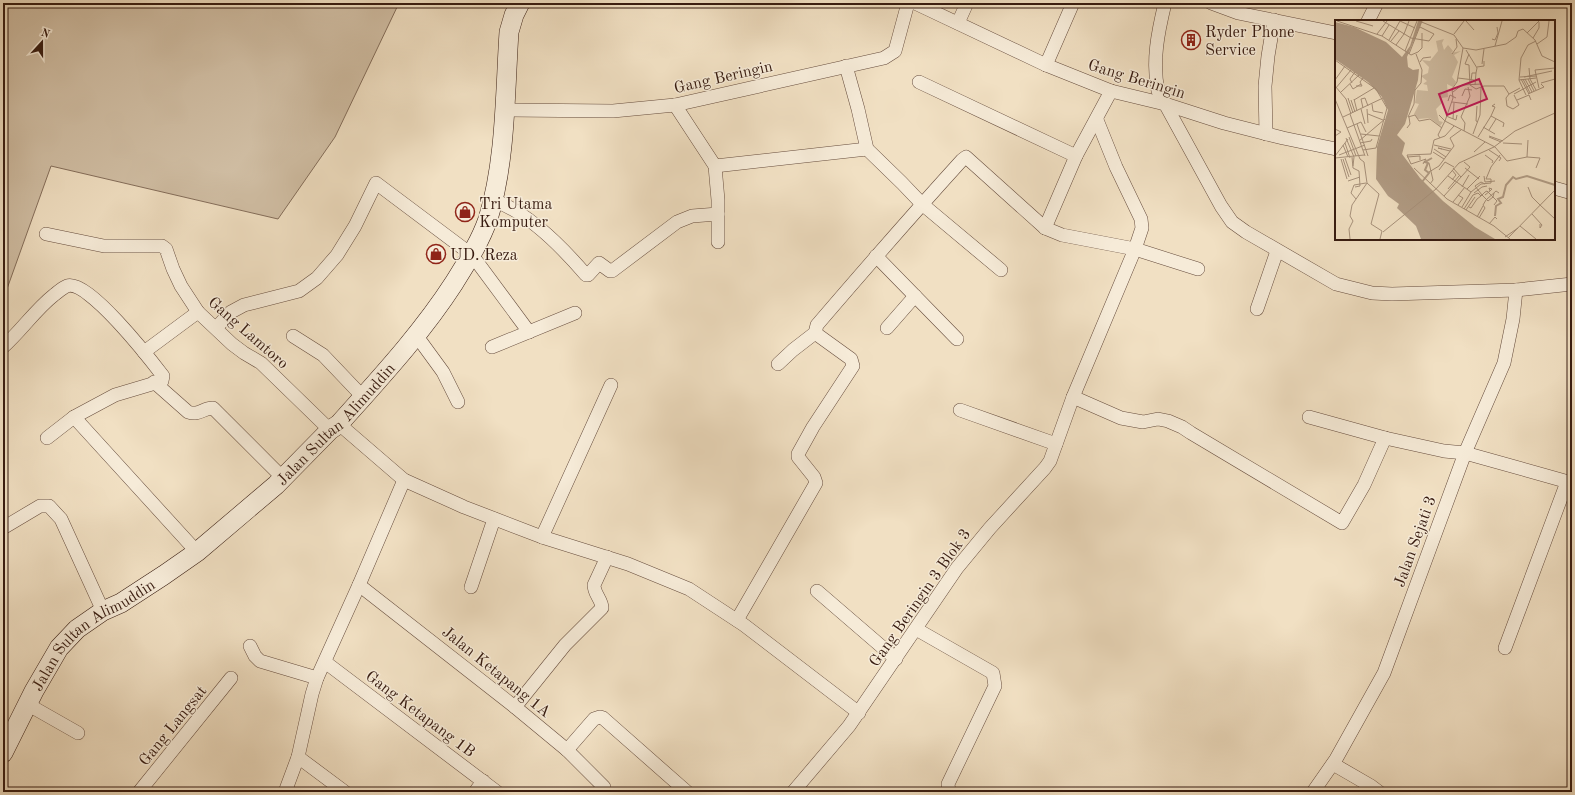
<svg xmlns="http://www.w3.org/2000/svg" width="1575" height="795" font-family="'Old Standard TT',serif">
  <style>
    .green { fill: #d1bfa5; stroke: #846d5a }
    .lines { fill: none; stroke-linecap: round; stroke-linejoin: round }
    .minor-casing { stroke: #664c3d; stroke-width: 14 }
    .secondary-casing { stroke: #371b10; stroke-width: 20 }
    .minor { stroke: #f6ebd8; stroke-width: 13 }
    .secondary { stroke: #f6ebd8; stroke-width: 19 }
    .labels { text-anchor: middle; stroke-width: 3; stroke-linejoin: round; paint-order: stroke }
    .poi-label { font-size: 16px; fill: #371b10; stroke: #f6ebd8; text-anchor: start }
    .street-label { font-size: 16px; fill: #371b10; stroke: #f6ebd8 }
    .inset-river { fill: none; stroke: #b29d86; stroke-width: 2 }
    .inset-road { fill: none; stroke: #a7917b; stroke-width: 1 }
    .view { fill: #c2185b; fill-opacity: 0.15; stroke: #c2185b; stroke-width: 2 }
    .inset-edge { fill: none; stroke: #371b10; stroke-width: 2 }
  </style>
  <rect width="100%" height="100%" fill="#f1e0c3"/>
  <filter id="stains"><feTurbulence type="fractalNoise" baseFrequency=".005" numOctaves="4"/><feColorMatrix values="0 0 0 0 .2 0 0 0 0 .09 0 0 0 0 .02 0 0 0 .5 -.17"/></filter>
  <radialGradient id="worn" r=".72"><stop offset=".6" stop-color="#630" stop-opacity="0"/><stop offset="1" stop-color="#630" stop-opacity=".3"/></radialGradient>
  <!-- green -->
  <path class="green" d="M3,3h396l-64,134 -57,82 -227,-53 -48,134z"/>
  <g class="lines">
    <!-- minor casing -->
    <g class="minor-casing">
      <g id="minor">
        <path d="M915,3l131,62 65,26 54,13 59,19 59,15 53,11"/>
        <path d="M1165,3c-7,29 -13,58 -7,88l63,115 11,16 14,10 90,52 36,9 20,1 124,-4 56,-6"/>
        <path d="M1211,3l27,10 98,20"/>
        <path d="M1368,21l9,-18"/>
        <path d="M958,23l9,-20"/>
        <path d="M1046,65l27,-62"/>
        <path d="M846,66l12,43 9,40 35,34 20,21 79,66"/>
        <path d="M919,82l157,74"/>
        <path d="M675,105l40,61 3,34v42"/>
        <path d="M504,110l109,1 62,-6 209,-47 11,-7 13,-48"/>
        <path d="M1266,134l-1,-48 3,-30 6,-36"/>
        <path d="M715,166l152,-17"/>
        <path d="M1554,188l18,5"/>
        <path d="M493,200c34,12 69,47 93,75h2l11,-12 11,8h2l65,-49 15,-6 26,-2"/>
        <path d="M1045,228l31,-72 35,-65"/>
        <path d="M46,234l58,12h58l4,3 7,20 8,17 17,26 34,32 12,9 17,10 69,67"/>
        <path d="M876,256l81,83"/>
        <path d="M1257,309l20,-58"/>
        <path d="M216,328l15,-16 13,-7 55,-14 18,-13 20,-23 18,-29 21,-43 96,72 57,77"/>
        <path d="M887,328l28,-32"/>
        <path d="M416,335l27,37 15,30"/>
        <path d="M293,336l30,19 40,42"/>
        <path d="M3,347c18,-16 32,-37 51,-52 4,-3 8,-7 13,-9 20,-8 83,73 96,90l-1,5 -47,14 -41,22 -27,21"/>
        <path d="M492,347l83,-34"/>
        <path d="M144,352l54,-40"/>
        <path d="M778,364l15,-14 22,-17 2,-8c48,-56 96,-111 145,-165l4,-3 79,71 17,7 73,14 63,20"/>
        <path d="M154,382l34,30c11,4 15,-4 25,-4l70,70"/>
        <path d="M1073,397l48,21 22,4 15,-3 10,2 14,6 9,6 151,90 22,-38 21,-47"/>
        <path d="M960,410l96,34"/>
        <path d="M74,417l123,135"/>
        <path d="M1309,417l76,21 59,13 21,2 107,30"/>
        <path d="M339,424l65,56 60,27 78,30 86,27 61,25 55,36 115,88"/>
        <path d="M3,528l37,-22h9l12,13 42,92"/>
        <path d="M542,537l69,-152"/>
        <path d="M359,585l156,122 52,43 37,37 1,5"/>
        <path d="M471,587l23,-68"/>
        <path d="M817,591l79,68"/>
        <path d="M737,620l79,-137 -2,-6 -16,-20v-3l15,-27 40,-61 -2,-7 -36,-26"/>
        <path d="M916,629l77,44 2,13 -47,98 1,8"/>
        <path d="M250,646l5,10 5,5 57,17"/>
        <path d="M1505,648l62,-166"/>
        <path d="M325,662l172,130"/>
        <path d="M27,704l51,29"/>
        <path d="M515,707l50,-62 37,-37c0,-8 -8,-14 -8,-23l13,-28"/>
        <path d="M567,750l27,-31 6,-2 3,1 84,74"/>
        <path d="M298,757l47,35"/>
        <path d="M1333,764l38,22 8,6"/>
        <path d="M139,792l92,-114"/>
        <path d="M285,792l13,-35 14,-63 5,-16 42,-93 45,-105"/>
        <path d="M475,792l8,-11"/>
        <path d="M793,792l56,-66 108,-158 33,-40 55,-60 5,-7 23,-64 62,-148 7,-21 -1,-9 -25,-52 -19,-47"/>
        <path d="M1313,792l23,-33 48,-86 81,-220 39,-90 9,-44 3,-29"/>
      </g>
    </g>
    <!-- secondary casing -->
    <g class="secondary-casing">
      <g id="secondary">
        <path id="s1" d="M3,753l31,-62 25,-43 18,-19 26,-18 18,-8 43,-28 33,-23 79,-67 54,-55 9,-6c41,-46 82,-90 115,-141 13,-21 26,-41 34,-64 18,-58 17,-127 21,-187l5,-17 6,-12"/>
      </g>
    </g>
    <!-- minor -->
    <use href="#minor" class="minor"/>
    <!-- secondary -->
    <use href="#secondary" class="secondary"/>
  </g>
  <!-- icons -->
  <defs>
    <g id="building-ring" transform="scale(1)"><circle r="9.5" fill="#f6ebd8" stroke="#8f2418" stroke-width="1.5"/><path d="M-4-6H4V6H1V3H-1V6H-4ZM-2.5-4.3h1.7v1.8h-1.7ZM.8-4.3h1.7v1.8H.8ZM-2.5-1h1.7V.8h-1.7ZM.8-1h1.7V.8H.8Z" fill="#8f2418"/></g>
    <g id="shop-ring" transform="scale(1)"><circle r="9.5" fill="#f6ebd8" stroke="#8f2418" stroke-width="1.5"/><path d="M-5-2.5h2.3a2.7 3.5 0 0 1 5.4 0H5L5.5 6h-11ZM-1.5-2.5h3a1.5 2.3 0 0 0-3 0Z" fill="#8f2418"/></g>
  </defs>
  <g fill-rule="evenodd">
    <use href="#building-ring" x="1191" y="40"/>
    <use href="#shop-ring" x="465" y="212"/>
    <use href="#shop-ring" x="436" y="254"/>
  </g>
  <g class="labels">
    <!-- poi labels -->
    <g class="poi-label">
      <text x="1205" y="37">Ryder Phone<tspan x="1205" dy="18">Service</tspan></text>
      <text x="479" y="209">Tri Utama<tspan x="479" dy="18">Komputer</tspan></text>
      <text x="450" y="260">UD. Reza</text>
    </g>
    <!-- street labels -->
    <g class="street-label">
      <text transform="translate(723 76) rotate(-13)" y="6">Gang Beringin</text>
      <text transform="translate(1137 78) rotate(17)" y="6">Gang Beringin</text>
      <text transform="translate(249 332) rotate(41)" y="6">Gang Lamtoro</text>
      <text dy="6" stroke="none"><textPath href="#s1" startOffset="477">Jalan Sultan Alimuddin</textPath></text>
      <text transform="translate(1414 541) rotate(-70)" y="6">Jalan Sejati 3</text>
      <text transform="translate(919 597) rotate(-55)" y="6">Gang Beringin 3 Blok 3</text>
      <text dy="6" stroke="none"><textPath href="#s1" startOffset="153">Jalan Sultan Alimuddin</textPath></text>
      <text transform="translate(497 671) rotate(39)" y="6">Jalan Ketapang 1A</text>
      <text transform="translate(421 713) rotate(37)" y="6">Gang Ketapang 1B</text>
      <text transform="translate(172 725) rotate(-51)" y="6">Gang Langsat</text>
    </g>
  </g>
  <!-- overview -->
  <g transform="translate(1335 20)">
    <rect width="220" height="220" fill="#f1e0c3"/>
    <path d="M109,19l-2,4 2,7 4,-5 5,6 -2,2 10,-2 -7,4 4,7 -6,15 4,5 -3,5 -6,-3 1,13 -6,1v5l-6,6 3,12 4,1 -3,4 -10,-8 -12,1 -4,-5 5,-10 -4,-1 2,-13 11,1 -1,-6 -4,-1 4,-3 -6,-5 7,-3 1,-6 -7,-7 8,1 8,-10 -2,-10z" fill="#d1bfa5"/>
    <path d="M83,1h4l-15,36 1,10 5,3 6,-1 -1,11 -13,44 -8,11 8,8 -3,11 18,24 23,23 32,26 20,12h-74l-5,-13 -19,-18 2,-4 -11,-8 -12,-17 1,-32 11,-37 -6,-13 -14,-15 -33,-23v-37l19,5 32,15 16,15 8,-11z" fill="#b29d86"/>
    <path class="inset-river" d="M1,4l37,36 24,45 -9,49 36,55 26,30M87,162l7,-9 -4,-3 3,-7 -3,-1 7,-4M160,196l1,-10 5,-3 -3,-4 5,-2 3,-12 7,-8 3,2 11,-3 28,9"/>
    <path class="inset-road" d="M2,1l45,15 23,15M21,1l17,5M48,1l28,17 18,3 5,-7 -14,-7M65,1l15,7M84,1l35,14 9,13M131,1l8,9M192,13l12,-12M42,14l10,-13M69,14l5,-13M119,14l10,-13M47,16l7,-11M198,18l6,-10v-6M157,19l3,1 3,-7 -1,-6M54,20l11,-19M56,21l8,-10M202,24l10,-7 2,-16M61,25l8,-11M160,26l7,-25M128,28l-6,34 -5,7 1,9 -8,23 50,26M128,28l13,2 30,-6 10,-7 2,-6 5,-2 12,11 7,16 13,6M131,30l11,18 -1,5h-4l-1,8M70,31l6,4 7,-3 4,-4v-15M70,31l12,-30M74,34l13,-33M81,34l6,16 -1,13 -6,7 -1,14 -6,13 7,-2 4,6 11,-2 12,9M117,34l5,-7 -1,-8M134,34l-4,10 4,1 1,20 6,4 8,-3h20l5,8M0,40l41,29 11,19 -11,40 -13,2M85,42l3,-4 8,-1M147,44l2,-15M142,47l7,-1v-5M194,48l1,11 6,11M185,57l16,-1M189,57l28,-6M123,58l16,2M186,59l8,15M188,59l7,14M190,59l7,13M193,59l6,12M0,60l10,-14M184,60l2,-22 7,-13 8,-4M184,60l7,15M184,60l17,-2M17,63l-2,-4 5,-7M206,63l14,-4M15,64l3,5 8,-5M140,65l1,-12M0,66l11,13 5,15M21,66h6l-2,-4 3,-4M204,68l-4,-18 20,-2M0,69l16,-19M6,72l18,-17M118,72l9,-7 20,-1M179,74l22,-12M193,74l16,-7 -3,-3M179,75l5,10 -6,4 -6,-3 -1,-8 3,-4 11,-6M127,76l3,-7 7,1M13,78l5,15M0,79l25,60 4,3 3,21 12,11 -8,30 11,7 -2,8M19,79l3,12M16,80l4,12M19,80l20,-12M182,80l12,-5 2,5M113,81l2,-6 6,3M117,82l16,2M37,84l1,7 10,2M142,86l-1,15 2,1M28,88l-2,-9 4,-1 3,8M26,89l4,15M32,89l1,14M15,94l15,42M33,94l15,6M104,95l6,6 -7,14 2,3M111,96l10,4 1,-5M156,96l13,7 -1,4M8,97l40,-19M118,99l1,-16M22,104l11,32M148,107l12,7M12,108l14,-6 5,10M72,108l3,-4 -1,-7M154,110l7,-11M129,111l1,-8 -4,-6 9,-21 -2,-9M26,114l18,2M138,114l7,-19 1,-28M0,116l6,-4 -6,-3M154,116l14,5M14,117l7,19M143,117l13,-21 4,-9 -3,-1 3,-2M154,117l12,5M11,118l8,19 -1,9M24,121l26,-22M10,123l5,15M25,123l11,-2 1,-2M168,123l19,1M8,125l5,12M99,125l17,4M160,127l12,14 20,-4 13,1 -4,10M99,129l12,8M107,129l-4,-1 12,3M154,130l12,8 -2,3M98,132l11,7M139,132l11,-10M4,135l26,-10M150,135l8,6 -1,2M0,136l13,-17M17,137l1,11 6,3 1,15 -5,1M72,137l13,-1v4M192,137l1,-17M0,138l29,-3M10,138l6,17M6,139l6,20M8,139l6,18M94,143l4,17 -3,4M88,144l3,-5 -15,5 -4,-9 24,-1 3,-14 11,-4 9,-10M79,148l33,31 47,27 16,13M118,148l8,9M130,148l14,11M104,150l6,-8 9,5M117,150l4,5 -4,5M94,152l10,-6 15,-20 -4,-8 11,-8M113,156l23,16M149,156l1,6 10,-1M13,161l12,-4M127,167l7,-12M193,167l4,10 8,8M113,169l11,-13M132,169l13,-13M139,173l8,-6 5,-1M123,175l5,3 -5,7M150,175l5,-4 -1,-3 3,1 -2,2M109,176l26,-29 -6,-5M21,179l-5,-6 3,-8 12,-2M118,182l12,-15M159,185l3,-4 -4,-4 1,-4M205,185l15,14M127,187l9,-15 10,-8 10,-1v-4h-5l5,-12 9,-12M134,187l2,1 6,-9 4,-3 4,-4 2,-1 6,6 -5,4 -6,-6 -7,-9 6,-4 4,2M129,189l9,-14 5,-2 3,3M131,190l9,-13M197,194l10,11 -2,3v-4M142,197l6,-11M144,198l6,-10 -2,-3 3,-5 10,-9 3,2M154,204l6,-7 2,2M185,206l16,13M48,212l53,-43 23,-26 35,-16 21,-16 40,-18M170,217l13,-9M173,218l47,-48M15,219l-1,-10 4,-8 -3,-5 2,-11 15,-22"/>
    <path class="view" d="M144,59l8,20 -40,16 -8,-21z"/>
    <rect width="220" height="220" class="inset-edge"/>
  </g>
  <!-- margin -->
  <rect width="1575" height="795" fill="none" stroke="#f1e0c3" stroke-width="16"/>
  <rect x="4" y="4" width="1567" height="787" fill="none" stroke="#371b10" stroke-width="2"/>
  <rect x="8" y="8" width="1559" height="779" fill="none" stroke="#371b10"/>
  <!-- north arrow -->
  <g transform="translate(42 42) rotate(21)" stroke="#f6ebd8" stroke-width="3" paint-order="stroke">
  <path d="M0-3L7 15L0 10L-7 15Z" fill="#371b10"/>
  <text y="-6" font-size="11" font-weight="bold" text-anchor="middle" fill="#371b10">N</text>
  </g>
  <rect width="100%" height="100%" filter="url(#stains)"/>
  <rect width="100%" height="100%" fill="url(#worn)"/>
</svg>
